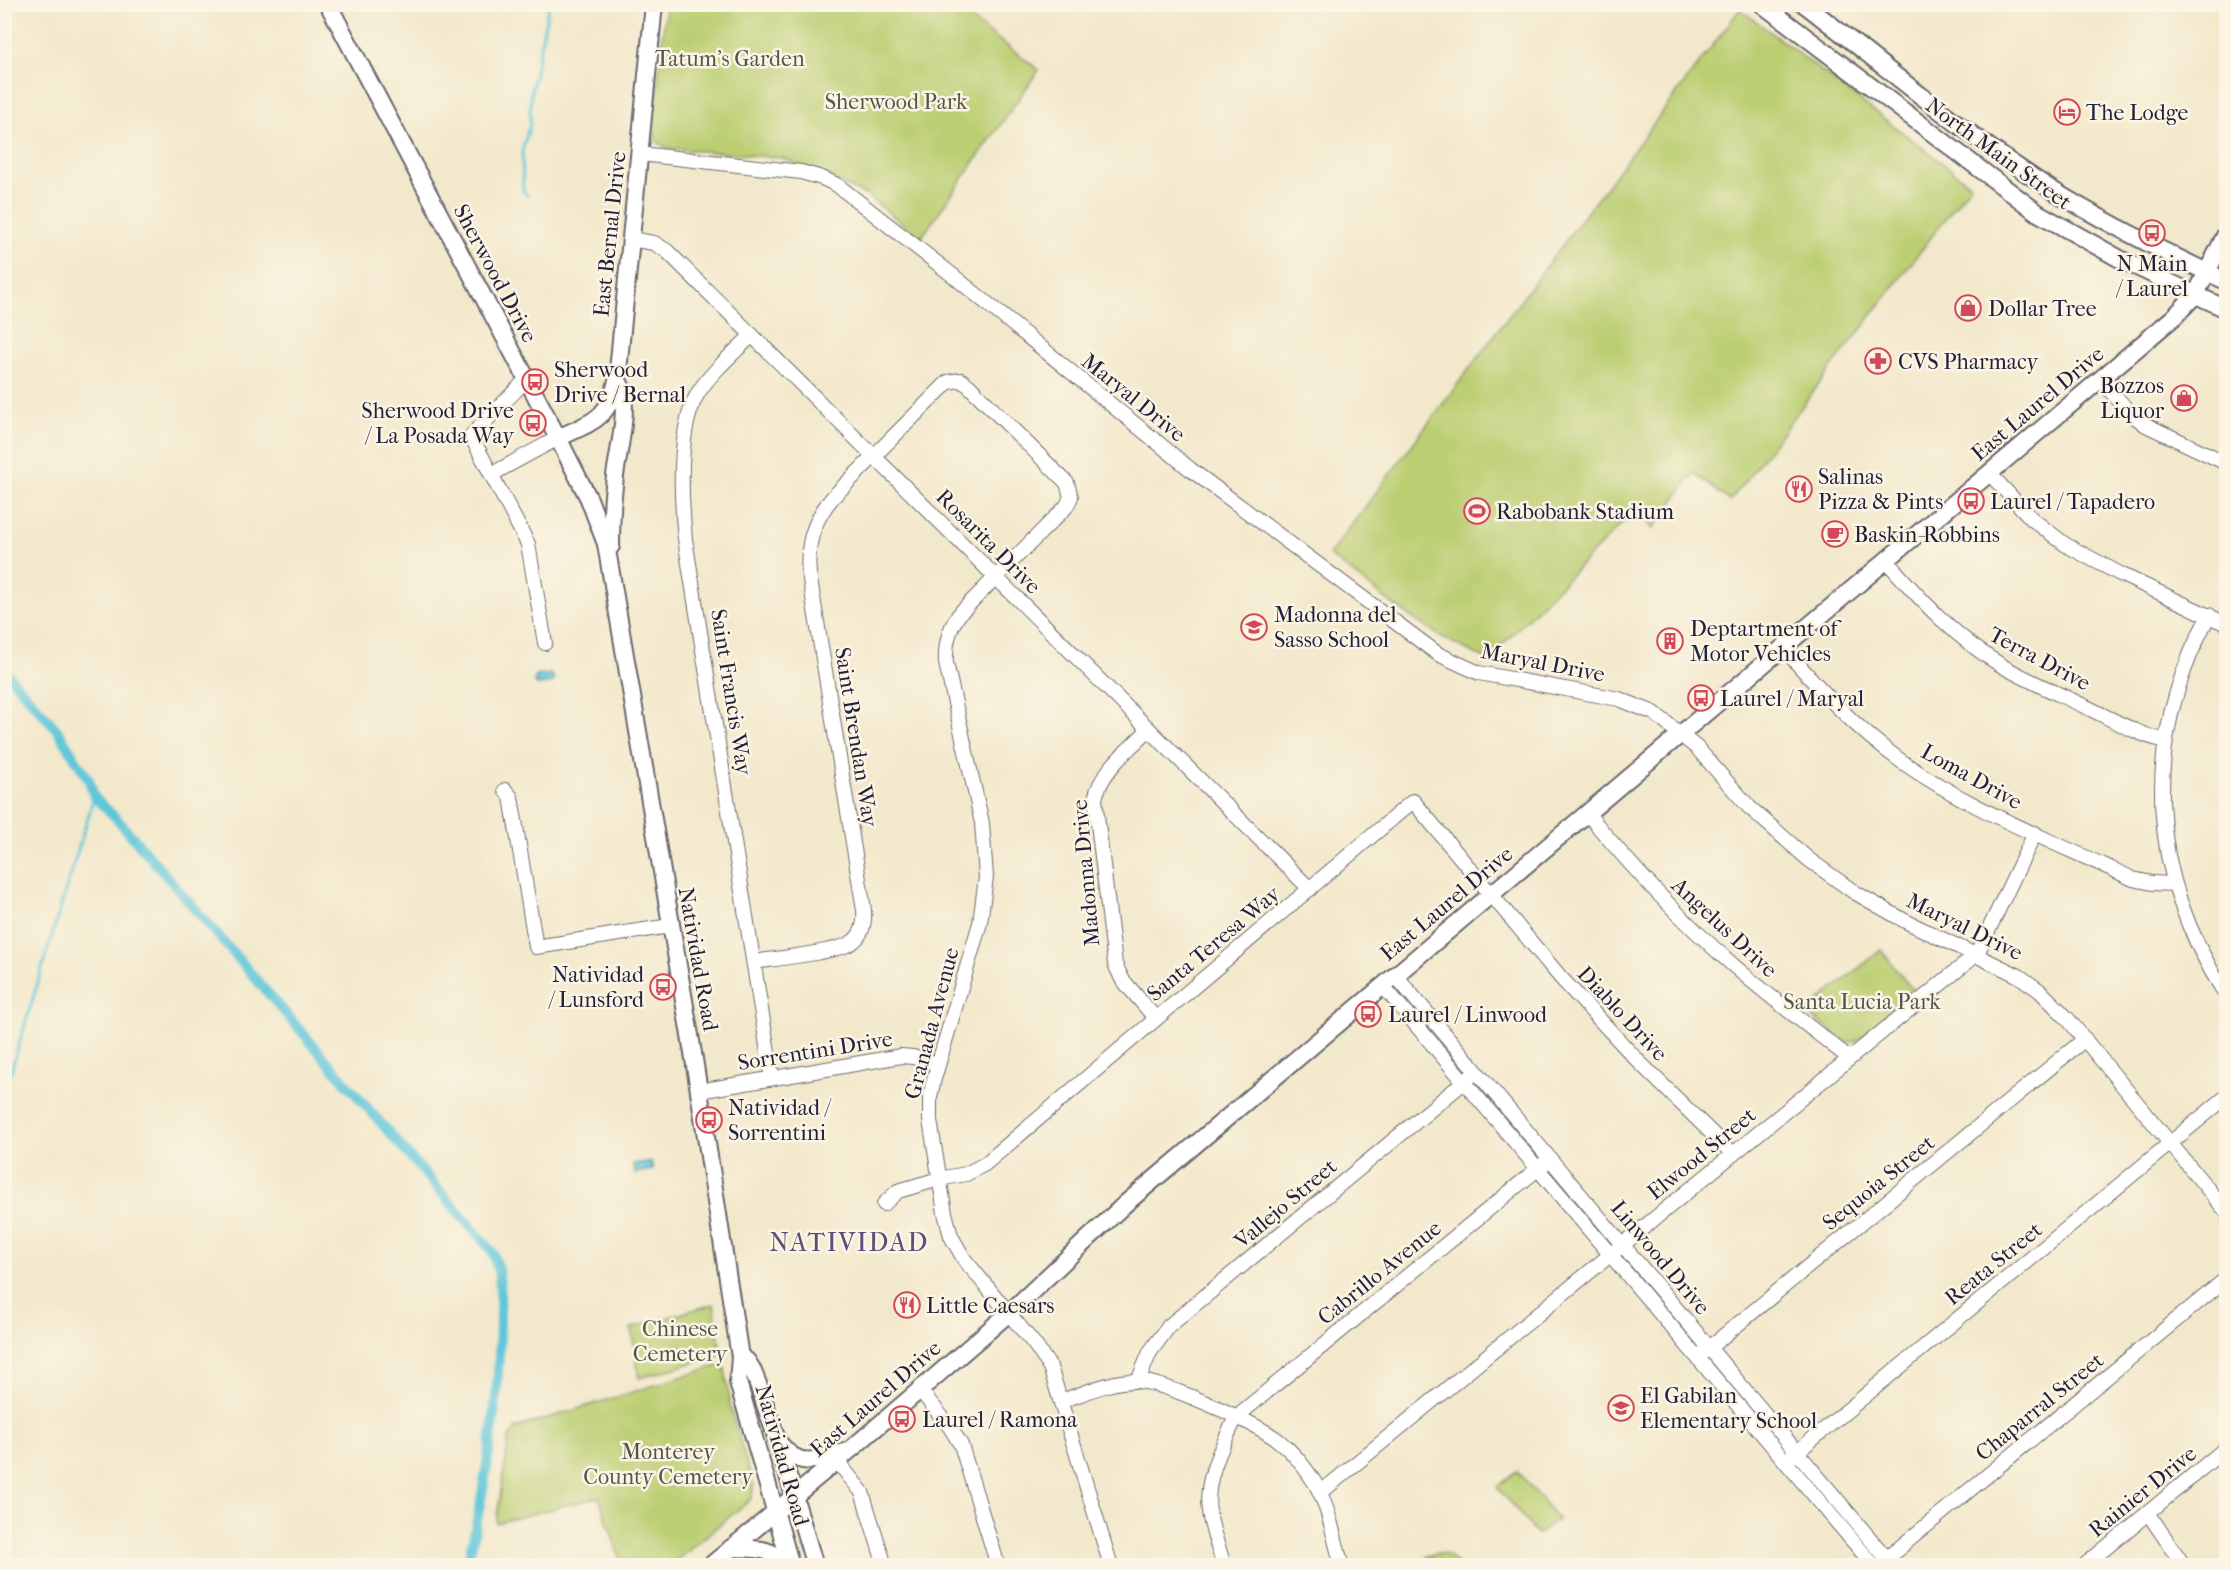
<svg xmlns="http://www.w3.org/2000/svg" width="2231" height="1570" font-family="'IM FELL French Canon',serif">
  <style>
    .green { fill: #bbce72; stroke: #6e7856; stroke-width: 1.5 }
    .water { fill: #5ec6da; stroke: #40748a; stroke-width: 1.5 }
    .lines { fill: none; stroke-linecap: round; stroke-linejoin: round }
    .stream { stroke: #5ec6da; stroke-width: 3 }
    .canal { stroke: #5ec6da; stroke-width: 10 }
    .minor-casing { stroke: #6b676d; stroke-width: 16 }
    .major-casing { stroke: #6b676d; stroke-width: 20 }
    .minor { stroke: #fff; stroke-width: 14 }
    .major { stroke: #fff; stroke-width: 16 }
    .labels { text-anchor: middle; stroke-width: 5; stroke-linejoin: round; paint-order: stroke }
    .park-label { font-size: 22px; fill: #50564c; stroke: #fcf5e5 }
    .poi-label { font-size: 22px; fill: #22223b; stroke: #fcf5e5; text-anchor: start }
    .street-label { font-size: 22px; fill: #22223b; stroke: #fcf5e5 }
    .quarter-label { font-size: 26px; letter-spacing: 1.5px; fill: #5d5078; stroke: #fcf5e5 }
  </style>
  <rect width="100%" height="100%" fill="#fcf5e5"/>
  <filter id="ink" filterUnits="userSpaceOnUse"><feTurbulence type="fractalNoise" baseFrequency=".0167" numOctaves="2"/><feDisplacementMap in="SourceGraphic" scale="12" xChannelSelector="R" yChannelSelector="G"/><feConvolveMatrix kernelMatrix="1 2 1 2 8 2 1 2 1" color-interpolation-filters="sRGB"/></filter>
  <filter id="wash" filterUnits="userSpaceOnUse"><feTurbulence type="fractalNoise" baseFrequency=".008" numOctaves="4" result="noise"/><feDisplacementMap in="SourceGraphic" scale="24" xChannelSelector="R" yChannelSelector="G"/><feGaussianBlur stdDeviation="1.35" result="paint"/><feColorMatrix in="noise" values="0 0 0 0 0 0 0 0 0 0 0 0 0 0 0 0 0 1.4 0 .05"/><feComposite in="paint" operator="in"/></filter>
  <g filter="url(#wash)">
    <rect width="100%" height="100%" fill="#f2e8cb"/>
    <!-- green -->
    <g class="green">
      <path d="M666,5h287l86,65 -118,168 -55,-43 -83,-37 -116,-10 -10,-6 -4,-12z"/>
      <path d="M1740,9l231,176 -241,316 -36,-28 -41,56 -16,-21 -149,151c-60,-23 -108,-65 -159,-104z"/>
      <path d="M1881,950l34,43 -57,47 -5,2h-7l-41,-30z"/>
      <path d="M714,1304l7,51 -82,23 -8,-50z"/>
      <path d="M720,1365l5,4 6,41 23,77 -3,12 -80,66h-49l-23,-68 -103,26 13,-86 7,-9z"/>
      <path d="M1517,1471l41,48 -20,16 -41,-48z"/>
      <path d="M1436,1553l12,2 11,10h-38l7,-9z"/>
    </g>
    <!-- water -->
    <g class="water">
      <path d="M551,674l3,4 -2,5 -15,2 -3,-3 2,-6z"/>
      <path d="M651,1161l2,9 -18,3 -2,-9z"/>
    </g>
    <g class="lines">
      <!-- stream -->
      <g class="stream">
        <path d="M527,195l-4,-4 -1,-40 8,-27 1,-32 18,-88"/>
        <path d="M4,1094l90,-297"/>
      </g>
      <!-- canal -->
      <path class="canal" d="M4,670l54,61 31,49 5,17 23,22 374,431c11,21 9,43 9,67 0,83 -14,167 -33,249"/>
    </g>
  </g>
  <g filter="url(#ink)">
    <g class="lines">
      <!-- minor casing -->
      <g class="minor-casing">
        <g id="minor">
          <path d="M640,154l161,18 21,6 15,7 114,89 239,195 248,185 41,19 140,26 35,14 43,35 52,59 59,52 46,33 51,29 114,55 21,15 27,27 159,193"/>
          <path d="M630,239l24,4 13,8 643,638"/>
          <path d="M752,335c-18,18 -40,36 -54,58 -21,36 -17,106 -13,146l87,538"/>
          <path d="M2100,379l30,34 16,12 80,38"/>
          <path d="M526,380l-55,56 57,108 17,99"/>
          <path d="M1989,473l43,46 34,26 54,29 106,50"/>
          <path d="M492,474l66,-36"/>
          <path d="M1886,560c35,41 72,80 118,107 27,15 55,27 82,40 26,12 52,28 80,34"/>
          <path d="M2209,615c-69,129 -61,259 17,380"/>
          <path d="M1783,647c36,42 73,82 118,114 71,50 154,81 232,118l19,4 22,1"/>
          <path d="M1149,729c-20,21 -48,41 -54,70l20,165 7,15 34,40"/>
          <path d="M505,790l6,7 25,150 134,-21"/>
          <path d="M1587,813c45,55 93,106 147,153 37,32 76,61 115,92"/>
          <path d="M754,962c19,-3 84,-10 97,-19 12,-8 14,-20 13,-33l-55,-337c-3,-29 5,-54 24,-76l115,-115 13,-2 7,5 99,98 4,14 -5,10 -104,104c-13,15 -17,32 -16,52l36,160 4,54 -6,46 -46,156 -4,18v23l15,93 6,23 13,23 71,86 15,22 61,199"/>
          <path d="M1396,976l497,590"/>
          <path d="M1383,986l491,580"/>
          <path d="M699,1091l202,-35 12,1 25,7"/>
          <path d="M884,1204l14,-13 41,-12 27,-5 19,-10 428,-363 148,177 77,83 95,93"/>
          <path d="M1704,1352l381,-313"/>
          <path d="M1138,1381l12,-29 19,-26 301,-249"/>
          <path d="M920,1390l30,37 11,18 37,121"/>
          <path d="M1062,1401c23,-8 49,-21 75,-20 28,1 119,42 142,60 15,12 26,26 36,42 14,24 19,56 27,83"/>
          <path d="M1791,1457l435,-360"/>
          <path d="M837,1461l25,31 23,74"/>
          <path d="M1320,1492l11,-8 646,-530 58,-121"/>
          <path d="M2148,1513l36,53"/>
          <path d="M1881,1563l345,-284"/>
          <path d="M1224,1566c-5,-18 -13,-37 -15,-55 -5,-32 14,-66 27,-94l310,-255"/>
          <path d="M2084,1566l142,-118"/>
        </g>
      </g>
      <!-- major casing -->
      <g class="major-casing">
        <g id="major">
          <path d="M328,4l230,434 31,61 17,45 88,515 46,298 -2,25 53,184"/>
          <path d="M1762,4l276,209 82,46 106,50"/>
          <path d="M1804,4c81,62 159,129 245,184 56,35 117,65 177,93"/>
          <path d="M558,438c34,-16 50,-18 59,-57l37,-377"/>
          <path d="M611,546c0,-23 1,-46 4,-70 3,-24 15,-69 5,-92"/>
          <path d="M740,1357l7,4 5,8 6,15 20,58 37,124"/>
          <path d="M781,1445c18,24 37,15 63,7"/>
          <path d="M731,1548c24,1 40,-2 57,18"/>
          <path d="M710,1566l140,-116 159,-137 116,-109 1049,-887 22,-23 30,-60"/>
        </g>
      </g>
      <!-- minor -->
      <use href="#minor" class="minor"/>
      <!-- major -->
      <use href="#major" class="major"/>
    </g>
  </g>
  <!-- icons -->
  <defs>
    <g id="hotel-ring" transform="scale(1.35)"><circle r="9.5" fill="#fcf5e5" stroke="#d1495b" stroke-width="1.5"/><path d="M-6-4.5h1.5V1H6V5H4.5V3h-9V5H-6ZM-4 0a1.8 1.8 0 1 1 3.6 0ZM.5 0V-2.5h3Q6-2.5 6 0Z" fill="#d1495b"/></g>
    <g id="bus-ring" transform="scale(1.35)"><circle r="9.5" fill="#fcf5e5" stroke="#d1495b" stroke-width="1.5"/><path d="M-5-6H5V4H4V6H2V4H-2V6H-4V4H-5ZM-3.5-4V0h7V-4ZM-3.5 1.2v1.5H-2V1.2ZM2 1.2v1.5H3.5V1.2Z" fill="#d1495b"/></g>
    <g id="shop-ring" transform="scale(1.35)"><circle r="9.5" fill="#fcf5e5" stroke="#d1495b" stroke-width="1.5"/><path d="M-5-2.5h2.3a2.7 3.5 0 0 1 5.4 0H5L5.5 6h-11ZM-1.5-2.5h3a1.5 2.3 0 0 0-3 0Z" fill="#d1495b"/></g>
    <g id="pharmacy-ring" transform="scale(1.35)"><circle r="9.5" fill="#fcf5e5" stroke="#d1495b" stroke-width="1.5"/><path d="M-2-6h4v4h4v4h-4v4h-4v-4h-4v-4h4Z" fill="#d1495b"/></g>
    <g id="restaurant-ring" transform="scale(1.35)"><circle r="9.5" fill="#fcf5e5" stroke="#d1495b" stroke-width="1.5"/><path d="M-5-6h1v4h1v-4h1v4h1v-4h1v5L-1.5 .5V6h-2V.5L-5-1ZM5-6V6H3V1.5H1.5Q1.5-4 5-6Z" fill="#d1495b"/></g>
    <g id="stadium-ring" transform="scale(1.35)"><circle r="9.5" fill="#fcf5e5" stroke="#d1495b" stroke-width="1.5"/><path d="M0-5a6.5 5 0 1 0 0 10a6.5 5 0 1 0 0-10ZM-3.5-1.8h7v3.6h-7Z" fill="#d1495b"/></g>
    <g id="cafe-ring" transform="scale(1.35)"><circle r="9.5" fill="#fcf5e5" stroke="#d1495b" stroke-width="1.5"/><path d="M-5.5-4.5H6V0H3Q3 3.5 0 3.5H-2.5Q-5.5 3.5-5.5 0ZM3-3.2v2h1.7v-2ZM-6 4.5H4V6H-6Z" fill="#d1495b"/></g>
    <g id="school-ring" transform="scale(1.35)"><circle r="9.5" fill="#fcf5e5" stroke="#d1495b" stroke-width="1.5"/><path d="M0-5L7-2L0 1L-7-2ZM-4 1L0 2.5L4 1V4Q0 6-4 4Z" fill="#d1495b"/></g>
    <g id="building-ring" transform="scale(1.35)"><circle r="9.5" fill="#fcf5e5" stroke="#d1495b" stroke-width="1.5"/><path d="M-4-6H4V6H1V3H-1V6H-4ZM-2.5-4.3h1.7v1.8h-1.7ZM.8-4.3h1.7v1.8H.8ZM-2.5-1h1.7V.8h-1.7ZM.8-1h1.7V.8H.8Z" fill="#d1495b"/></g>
  </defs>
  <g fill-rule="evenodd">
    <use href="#hotel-ring" x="2067" y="112"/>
    <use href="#bus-ring" x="2152" y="233"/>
    <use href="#shop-ring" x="1968" y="308"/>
    <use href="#pharmacy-ring" x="1878" y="361"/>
    <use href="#bus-ring" x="535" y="382"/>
    <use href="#shop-ring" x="2184" y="398"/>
    <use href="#bus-ring" x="533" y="423"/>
    <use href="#restaurant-ring" x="1799" y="489"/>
    <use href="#bus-ring" x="1971" y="501"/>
    <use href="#stadium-ring" x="1477" y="511"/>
    <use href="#cafe-ring" x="1835" y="534"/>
    <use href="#school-ring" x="1254" y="627"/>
    <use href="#building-ring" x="1670" y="641"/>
    <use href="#bus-ring" x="1701" y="698"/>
    <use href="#bus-ring" x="663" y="987"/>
    <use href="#bus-ring" x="1368" y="1014"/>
    <use href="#bus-ring" x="709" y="1120"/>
    <use href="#restaurant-ring" x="907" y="1305"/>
    <use href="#school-ring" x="1621" y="1408"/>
    <use href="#bus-ring" x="902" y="1419"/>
  </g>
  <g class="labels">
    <!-- park labels -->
    <g class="park-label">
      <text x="730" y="66">Tatum's Garden</text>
      <text x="896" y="109">Sherwood Park</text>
      <text x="1862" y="1009">Santa Lucia Park</text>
      <text x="680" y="1336">Chinese<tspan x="680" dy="25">Cemetery</tspan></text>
      <text x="668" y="1459">Monterey<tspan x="668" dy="25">County Cemetery</tspan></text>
    </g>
    <!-- poi labels -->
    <g class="poi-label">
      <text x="2086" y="120">The Lodge</text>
      <text x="2152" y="271" text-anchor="middle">N Main<tspan x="2152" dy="25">/ Laurel</tspan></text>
      <text x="1988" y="316">Dollar Tree</text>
      <text x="1898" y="369">CVS Pharmacy</text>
      <text x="554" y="377">Sherwood<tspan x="554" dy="25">Drive / Bernal</tspan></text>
      <text x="2164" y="393" text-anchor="end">Bozzos<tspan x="2164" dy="25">Liquor</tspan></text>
      <text x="514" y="418" text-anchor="end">Sherwood Drive<tspan x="514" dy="25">/ La Posada Way</tspan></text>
      <text x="1818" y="484">Salinas<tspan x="1818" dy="25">Pizza &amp; Pints</tspan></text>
      <text x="1990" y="509">Laurel / Tapadero</text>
      <text x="1496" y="519">Rabobank Stadium</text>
      <text x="1854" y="542">Baskin-Robbins</text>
      <text x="1274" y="622">Madonna del<tspan x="1274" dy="25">Sasso School</tspan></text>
      <text x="1690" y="636">Deptartment of<tspan x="1690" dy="25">Motor Vehicles</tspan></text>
      <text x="1720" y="706">Laurel / Maryal</text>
      <text x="644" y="982" text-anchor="end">Natividad<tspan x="644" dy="25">/ Lunsford</tspan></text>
      <text x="1388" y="1022">Laurel / Linwood</text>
      <text x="728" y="1115">Natividad /<tspan x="728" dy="25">Sorrentini</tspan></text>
      <text x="926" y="1313">Little Caesars</text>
      <text x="1640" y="1403">El Gabilan<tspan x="1640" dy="25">Elementary School</tspan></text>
      <text x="922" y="1427">Laurel / Ramona</text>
    </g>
    <!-- street labels -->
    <g class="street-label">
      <text transform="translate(1999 153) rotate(36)" y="8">North Main Street</text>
      <text transform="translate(609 234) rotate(-84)" y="8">East Bernal Drive</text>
      <text transform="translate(496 273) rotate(62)" y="8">Sherwood Drive</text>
      <text transform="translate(1134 397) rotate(39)" y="8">Maryal Drive</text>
      <text transform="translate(2037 403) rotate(-40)" y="8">East Laurel Drive</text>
      <text transform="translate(989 541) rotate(45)" y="8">Rosarita Drive</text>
      <text transform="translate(2040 658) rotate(28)" y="8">Terra Drive</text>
      <text transform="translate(1543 662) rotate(11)" y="8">Maryal Drive</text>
      <text transform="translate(732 692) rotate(81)" y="8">Saint Francis Way</text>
      <text transform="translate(857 737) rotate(81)" y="8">Saint Brendan Way</text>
      <text transform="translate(1972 776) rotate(29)" y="8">Loma Drive</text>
      <text transform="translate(1085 873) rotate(-95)" y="8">Madonna Drive</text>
      <text transform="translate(1446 903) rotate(-40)" y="8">East Laurel Drive</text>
      <text transform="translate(1965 926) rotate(26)" y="8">Maryal Drive</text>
      <text transform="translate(1725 927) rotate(43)" y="8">Angelus Drive</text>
      <text transform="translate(1213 943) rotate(-40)" y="8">Santa Teresa Way</text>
      <text transform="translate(699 959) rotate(80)" y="8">Natividad Road</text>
      <text transform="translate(1623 1013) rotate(47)" y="8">Diablo Drive</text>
      <text transform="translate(931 1023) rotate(-75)" y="8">Granada Avenue</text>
      <text transform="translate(815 1050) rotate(-9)" y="8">Sorrentini Drive</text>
      <text transform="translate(1701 1153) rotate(-39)" y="8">Elwood Street</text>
      <text transform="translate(1878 1182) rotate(-39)" y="8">Sequoia Street</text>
      <text transform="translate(1285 1203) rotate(-40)" y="8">Vallejo Street</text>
      <text transform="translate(1661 1257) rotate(50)" y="8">Linwood Drive</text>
      <text transform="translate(1993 1263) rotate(-39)" y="8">Reata Street</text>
      <text transform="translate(1379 1272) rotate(-39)" y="8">Cabrillo Avenue</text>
      <text transform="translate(875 1398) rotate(-41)" y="8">East Laurel Drive</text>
      <text transform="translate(2039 1406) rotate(-39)" y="8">Chaparral Street</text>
      <text transform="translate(783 1455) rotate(74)" y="8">Natividad Road</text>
      <text transform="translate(2142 1491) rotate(-39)" y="8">Rainier Drive</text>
    </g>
    <!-- quarter labels -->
    <g class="quarter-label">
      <text x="849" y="1251">NATIVIDAD</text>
    </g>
  </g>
  <!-- margin -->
  <rect width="2231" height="1570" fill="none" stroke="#fcf5e5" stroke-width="24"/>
</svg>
